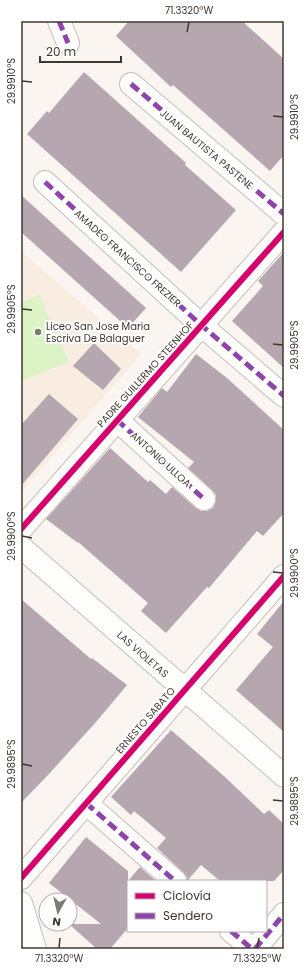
<svg xmlns="http://www.w3.org/2000/svg" width="305" height="970" font-family="Poppins,sans-serif">
  <style>
    .built { fill: #f8ede0 }
    .green { fill: #dcf3c6 }
    .building { fill: #b6a6af }
    .lines { fill: none; stroke-linecap: round; stroke-linejoin: round }
    .street-casing { stroke: #c5bfb8; stroke-width: 24 }
    .secondary-casing { stroke: #c5bfb8; stroke-width: 24 }
    .street { stroke: #fefefd; stroke-width: 22 }
    .secondary { stroke: #fefefd; stroke-width: 22 }
    .quiet { stroke: #8e44ad; stroke-width: 5; stroke-dasharray: 10 5; stroke-linecap: butt }
    .cycleway-casing { stroke: #fff; stroke-width: 8 }
    .cycleway { stroke: #d6006c; stroke-width: 6 }
    .ticks { fill: none; stroke: #40382e; stroke-width: 1.5 }
    .poi-dot { fill: #817a72; stroke: #fff; stroke-width: 1.5 }
    .labels { text-anchor: middle; stroke-width: 4; stroke-linejoin: round; paint-order: stroke }
    .street-label { font-size: 10px; fill: #40382e; stroke: #fff }
    .poi-label { font-size: 10px; fill: #40382e; stroke: #fff; text-anchor: start }
    .neatline { fill: none; stroke: #40382e; stroke-width: 1.5 }
    .ticks-label { font-size: 10px; text-anchor: middle; fill: #40382e }
  </style>
  <rect width="100%" height="100%" fill="#faf5f0"/>
  <!-- built -->
  <path class="built" d="M21,251l120,103 -120,138z"/>
  <!-- green -->
  <path class="green" d="M39,295l30,67 -48,19v-79z"/>
  <!-- building -->
  <g class="building">
    <path d="M129,21h113l42,38v96l-14,16 -97,-86 -2,2 -55,-51z"/>
    <path d="M84,72l102,91 -1,2 51,45 -55,62 -154,-138 20,-23 2,2z"/>
    <path d="M21,195l125,113 -18,20 -107,-96z"/>
    <path d="M284,252v116l-52,-47 31,-35 -5,-5z"/>
    <path d="M94,343l27,26 -18,21 -30,-24z"/>
    <path d="M196,354l31,24 57,52v83l-21,23 -6,-5 -48,57 -2,-1 -41,46 -25,-22 7,-8 -70,-61v1l-32,-24 64,-71 38,34 2,-2 16,14 6,-7 24,21 5,3h6l6,-3 3,-7v-6l-4,-5 -24,-22 6,-6 -56,-45 24,-29 5,4z"/>
    <path d="M49,394l29,25 -57,67v-61z"/>
    <path d="M21,599l70,60 1,-1 35,27 -31,37 -48,53 -27,28z"/>
    <path d="M284,601v131l-48,-42 37,-43 -16,-13z"/>
    <path d="M171,730l54,47 39,37 5,-4 15,14v46l-10,11h-54l-19,-16 -14,16v-4l-4,-5 -26,-24 9,-10 -32,-27 -3,4 -20,-18z"/>
    <path d="M86,837l42,34v10l12,-14 16,14h-28v47l-18,21h-13l-28,-25h32l-52,-41z"/>
  </g>
  <g class="lines">
    <!-- street casing -->
    <g class="street-casing">
      <g id="street">
        <path d="M59,21l9,22"/>
        <path d="M131,84l153,130"/>
        <path d="M45,182l156,143 83,71"/>
        <path d="M117,420l87,79"/>
        <path d="M21,529l263,-297"/>
        <path d="M21,547l263,229"/>
        <path d="M86,803l89,78"/>
        <path d="M21,878l263,-302"/>
        <path d="M231,931l21,18"/>
        <path d="M255,949l29,-35"/>
      </g>
    </g>
    <!-- secondary casing -->
    <g class="secondary-casing">
      <path id="secondary" d="M21,903l14,46"/>
    </g>
    <!-- street -->
    <use href="#street" class="street"/>
    <!-- secondary -->
    <use href="#secondary" class="secondary"/>
    <!-- quiet -->
    <g class="quiet">
      <path d="M59,21l9,22"/>
      <path d="M131,84l153,130"/>
      <path d="M45,182l156,143 83,71"/>
      <path d="M117,420l87,79"/>
      <path d="M86,803l89,78"/>
      <path d="M231,931l21,18"/>
      <path d="M255,949l29,-35"/>
    </g>
    <!-- cycleway casing -->
    <g class="cycleway-casing">
      <g id="cycleway">
        <path d="M21,529l263,-297"/>
        <path d="M21,878l263,-302"/>
      </g>
    </g>
    <!-- cycleway -->
    <use href="#cycleway" class="cycleway"/>
  </g>
  <!-- ticks -->
  <path class="ticks" d="M187,32l2,-10M22,81l10,1M273,116l10,1M22,309l10,1M273,344l10,1M22,536l10,2M273,572l10,1M22,764l10,2M273,800l10,1M59,948l1,-10M257,948l2,-10"/>
  <!-- markers -->
  <circle class="poi-dot" cx="38" cy="332" r="4"/>
  <g class="labels">
    <!-- street labels -->
    <g class="street-label">
      <text transform="translate(207 149) rotate(40)" y="4">JUAN BAUTISTA PASTENE</text>
      <text transform="translate(128 258) rotate(42)" y="4">AMADEO FRANCISCO FREZIER</text>
      <text transform="translate(145 374) rotate(-48)" y="4">PADRE GUILLERMO STEENHOF</text>
      <text transform="translate(161 459) rotate(42)" y="4">ANTONIO ULLOA</text>
      <text transform="translate(143 654) rotate(41)" y="4">LAS VIOLETAS</text>
      <text transform="translate(145 720) rotate(-49)" y="4">ERNESTO SABATO</text>
    </g>
    <!-- poi labels -->
    <g class="poi-label">
      <text x="46" y="330">Liceo San Jose Maria<tspan x="46" dy="12">Escriva De Balaguer</tspan></text>
    </g>
  </g>
  <!-- border -->
  <rect width="305" height="970" fill="none" stroke="#ffffff" stroke-width="44"/>
  <!-- legend -->
  <rect x="127" y="880" width="140" height="52" fill="#ffffff" stroke="#b3afab"/>
  <rect x="135" y="893" width="20" height="6" fill="#d6006c" stroke="#b3afab"/>
  <text x="163" y="900" font-size="12" fill="#40382e">Ciclovía</text>
  <rect x="135" y="913" width="20" height="6" fill="#8e44ad" stroke="#b3afab"/>
  <text x="163" y="920" font-size="12" fill="#40382e">Sendero</text>
  <!-- north arrow -->
  <g transform="translate(58 912) rotate(188)"><circle r="19" fill="#ffffff" stroke="#b3afab"/>
  <path d="M0-3L7 15L0 10L-7 15Z" fill="#817a72"/>
  <text y="-6" font-size="11" font-weight="bold" text-anchor="middle" fill="#40382e">N</text>
  </g>
  <!-- scale -->
  <path d="M40 56v6h81v-6" fill="none" stroke="#40382e" stroke-width="2"/>
  <text x="46" y="56" font-size="12" fill="#40382e" stroke="#ffffff" stroke-width="3" paint-order="stroke">20 m</text>
  <rect x="22" y="22" width="261" height="926" class="neatline"/>
  <g class="ticks-label">
    <text x="189" y="14">71.3320°W</text>
    <text transform="translate(11 81) rotate(-90)" y="4">29.9910°S</text>
    <text transform="translate(294 117) rotate(-90)" y="4">29.9910°S</text>
    <text transform="translate(11 309) rotate(-90)" y="4">29.9905°S</text>
    <text transform="translate(294 345) rotate(-90)" y="4">29.9905°S</text>
    <text transform="translate(11 536) rotate(-90)" y="4">29.9900°S</text>
    <text transform="translate(294 573) rotate(-90)" y="4">29.9900°S</text>
    <text transform="translate(11 764) rotate(-90)" y="4">29.9895°S</text>
    <text transform="translate(294 801) rotate(-90)" y="4">29.9895°S</text>
    <text x="59" y="962">71.3320°W</text>
    <text x="257" y="962">71.3325°W</text>
  </g>
</svg>
